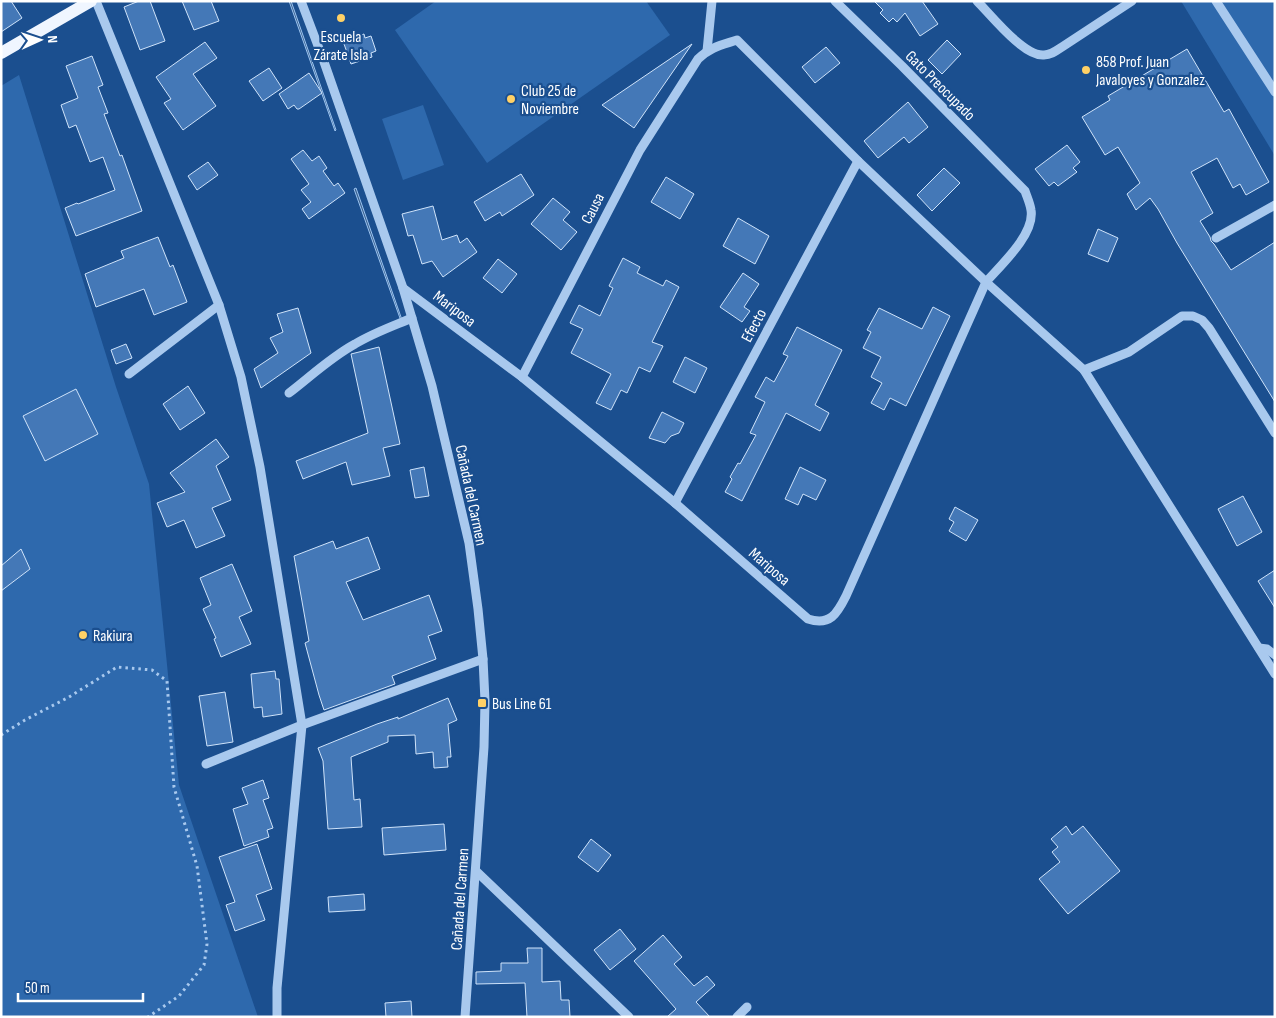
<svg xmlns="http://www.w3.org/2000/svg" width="1276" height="1018" font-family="'Sofia Sans Condensed',sans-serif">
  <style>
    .green { fill: #2e69ad }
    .water { fill: #3c6290; stroke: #9cc4f0 }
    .building { fill: #4478b7; stroke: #cfe3fa }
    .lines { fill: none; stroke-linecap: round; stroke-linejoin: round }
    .path { stroke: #a9c9ee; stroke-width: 3; stroke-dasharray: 2.5 4; stroke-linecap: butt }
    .minor { stroke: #a9c9ee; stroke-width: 9 }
    .major { stroke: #f0f6ff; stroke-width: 12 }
    .poi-dot { fill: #ffd166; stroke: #1b4f8f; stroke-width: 2 }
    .labels { text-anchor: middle; stroke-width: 4.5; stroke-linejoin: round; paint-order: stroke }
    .poi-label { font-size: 16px; fill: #fff; stroke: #1b4f8f; text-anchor: start }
    .street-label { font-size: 16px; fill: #fff; stroke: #1b4f8f }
  </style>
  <rect width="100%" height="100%" fill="#1b4f8f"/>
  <!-- green -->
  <g class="green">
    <path d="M436,1h210l24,34 -183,128 -92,-133z"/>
    <path d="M1181,1h94v155z"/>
    <path d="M19,75l97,312 33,97 30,301 79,232h-257v-931z"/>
    <path d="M423,105l21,60 -41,15 -21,-61z"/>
  </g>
  <!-- water -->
  <g class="water">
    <path d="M289,1h2l45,129 -1,1z"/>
    <path d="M356,188l46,132 -1,1 -47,-132z"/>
  </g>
  <!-- building -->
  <g class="building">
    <path d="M1,1h10l11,17 -21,14z"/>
    <path d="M139,1h11l15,40 -25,9 -16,-43z"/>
    <path d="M182,1h29l8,20 -25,9z"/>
    <path d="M874,1h48l16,23 -18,12 -15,-23 -8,9 -4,-4 -4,4 -9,-9 3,-3z"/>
    <path d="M364,34l1,4 6,-2 5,15 -5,2 1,4 -21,7 -8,-23z"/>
    <path d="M947,40l14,14 -19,20 -14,-14z"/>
    <path d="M205,42l12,16 -24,16 23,32 -33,24 -19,-27 7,-4 -15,-22z"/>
    <path d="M692,44l-58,84 -32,-23z"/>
    <path d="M826,47l14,16 -25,20 -13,-16z"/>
    <path d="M1187,49l37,63 5,-3 40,73 -23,13 -6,-11 -7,4 -16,-30 -26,14 22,41 -13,8 10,16 1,4 3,3 17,26 44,-28v160l-98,-159 -19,-34 -8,-11 -14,12 -9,-16 13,-11 -22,-36 -13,8 -23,-38 28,-17 -2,-4z"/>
    <path d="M92,56l11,29 -5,2 10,26 -4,1 16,42 2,-1 20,56 -66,25 -11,-28 12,-5 1,1 37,-14 -12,-33 -13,5 -14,-37 -7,3 -8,-23 17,-7 -12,-32z"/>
    <path d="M269,68l13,20 -19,13 -14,-20z"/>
    <path d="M309,73l13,20 -23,16h-2l-3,-4 -6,4 -9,-15z"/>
    <path d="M908,102l20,25 -19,16 -5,-6 -26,21 -14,-17z"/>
    <path d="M1067,145l13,17 -7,6 4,4 -19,14 -4,-4 -5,4 -14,-17z"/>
    <path d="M303,150l9,11 7,-5 8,12 -4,3 11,15 4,-3 7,10 -36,26 -7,-10 9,-7 -10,-12 8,-6 -18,-25z"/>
    <path d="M208,162l10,13 -21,15 -9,-14z"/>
    <path d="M944,168l16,15 -28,28 -15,-16z"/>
    <path d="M521,174l13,21 -32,21 -2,-4 -15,9 -11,-19z"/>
    <path d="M666,177l28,17 -14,25 -29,-17z"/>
    <path d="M553,198l17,14 -7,8 14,12 -16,18 -30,-26z"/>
    <path d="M433,206l9,34 15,-5 3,8 7,-5 10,14 -34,25 -11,-16 -10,3 -9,-29 -5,1 -6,-22z"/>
    <path d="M738,218l31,18 -14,28 -32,-18z"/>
    <path d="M1098,229l20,9 -10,24 -20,-8z"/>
    <path d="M158,237l12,30 3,-2 14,37 -33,13 -10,-26 -48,18 -11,-33 39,-16 -3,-7z"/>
    <path d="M623,258l17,9 -3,6 26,13 3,-6 13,7 -27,55 11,4 -13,26 -11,-5 -12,26 -6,-3 -10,20 -15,-7 15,-29 -40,-21 12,-24 -13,-6 9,-18 21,11 13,-28 -4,-2z"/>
    <path d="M498,259l19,15 -15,19 -19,-15z"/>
    <path d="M743,273l16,11 -15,23 6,4 -8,11 -22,-15z"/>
    <path d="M933,307l17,9 -44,90 -16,-8 -6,12 -13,-7 11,-20 -11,-6 10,-20 -18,-9 8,-16 -4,-2 12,-22 43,21z"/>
    <path d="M298,308l13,45 -50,35 -7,-19 24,-16 -8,-15 13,-6 -6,-18z"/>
    <path d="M797,327l45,23 -27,55 14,8 -9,18 -34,-18 -44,88 -17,-9 7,-13 -2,-2 8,-14 2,1 16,-29 -6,-2 15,-31 -10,-5 11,-20 8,5 14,-26 -5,-2z"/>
    <path d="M126,344l6,14 -16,6 -5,-14z"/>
    <path d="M379,347l21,97 -17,4 7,28 -38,9 -6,-23 -43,17 -7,-18 72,-28 -17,-79z"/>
    <path d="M685,357l22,11 -12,25 -22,-11z"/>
    <path d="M188,386l17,27 -25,17 -17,-26z"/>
    <path d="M76,389l22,45 -53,27 -22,-45z"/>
    <path d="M662,412l22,11 -5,10 -8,3 -6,7 -16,-5z"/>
    <path d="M216,439l13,18 -13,9 15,34 -19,8 13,28 -29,12 -12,-28 -17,7 -10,-24 28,-11 -15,-19z"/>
    <path d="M424,467l5,29 -14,2 -5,-28z"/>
    <path d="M800,467l26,13 -10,20 -13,-6 -5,11 -13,-6z"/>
    <path d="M1243,496l19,36 -25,14 -19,-37z"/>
    <path d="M955,507l23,13 -12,21 -17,-10 5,-9 -5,-3z"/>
    <path d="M368,537l12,32 -34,13 17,38 66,-25 13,36 -14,5 8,23 -44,17 3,8 -71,26 -5,-15 -14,-52 4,-2 -15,-85 39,-15 3,8z"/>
    <path d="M21,549l9,20 -29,22v-25z"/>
    <path d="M232,564l20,47 -13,6 12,27 -30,13 -7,-18 2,-1 -13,-29 8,-4 -11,-27z"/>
    <path d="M1275,570v38l-17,-27z"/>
    <path d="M275,671l1,8h3l3,35 -19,3 -1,-10 -8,1 -3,-34z"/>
    <path d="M225,692l8,50 -26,4 -8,-50z"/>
    <path d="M448,698l9,22 -9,4 3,33h-4l1,10 -14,1 -1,-16 -17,2 -1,-19 -27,1v6l-37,15 3,43 6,-1 2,28 -34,2 -5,-68 -5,-13 59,-24 21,-7v2z"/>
    <path d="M263,780l6,18 -6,2 10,28 -6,2 2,7 -25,9 -11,-37 15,-5 -6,-16z"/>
    <path d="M444,824l2,26 -62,5 -2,-27z"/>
    <path d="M1066,826l6,9 11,-9 37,45 -52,43 -29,-35 21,-17 -8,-10 6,-5 -7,-8z"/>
    <path d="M591,839l20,16 -13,17 -20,-15z"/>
    <path d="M257,844l15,45 -16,6 9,25 -30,11 -9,-26 9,-3 -16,-45z"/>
    <path d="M364,894l1,16 -36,2 -1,-15z"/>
    <path d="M620,929l16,20 -26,21 -16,-20z"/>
    <path d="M663,935l19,22 -8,7 20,22 13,-10 8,9 -19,17 14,15h-43l9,-8 -42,-48z"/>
    <path d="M527,948h15v34l18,-1 1,19h8l1,17h-43l-2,-34 -49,1v-12l25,-1v-8h27z"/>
    <path d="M411,1001l1,16h-26l-1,-14z"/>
  </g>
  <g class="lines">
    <!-- path -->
    <path class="path" d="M1,735l24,-15 44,-23 48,-30 35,3 15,11 7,106 23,79 10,78 -3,21 -25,31 -31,21"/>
    <!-- minor -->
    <g class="minor">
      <path d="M96,1l123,304 22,72 19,90 42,258 -25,263v29"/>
      <path d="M301,1l22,58 80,229 29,98 37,157 9,66 5,50 2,42 -1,46 -19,270"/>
      <path d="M977,1c14,14 47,56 67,54 7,0 12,-4 18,-8l70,-46"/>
      <path d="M1216,1l59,91"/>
      <path d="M707,51l5,-50"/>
      <path d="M1216,238l59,-33"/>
      <path d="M403,288l119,89 153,126 133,116c22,7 29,-5 38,-23l140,-314c15,-17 49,-48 45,-72 -1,-7 -4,-13 -6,-19l-123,-125 -67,-65"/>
      <path d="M1084,370l45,-18 53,-36h11l9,4 7,8 66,105"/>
      <path d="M129,374l90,-69"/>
      <path d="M522,377l118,-227 58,-91c12,-12 24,-14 39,-19l121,121 128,121 98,88 191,304"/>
      <path d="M289,393c21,-16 42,-36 66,-49 18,-11 38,-18 57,-26"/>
      <path d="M675,503l183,-342"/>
      <path d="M1259,648l8,1 8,6"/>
      <path d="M206,764l96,-39 181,-66"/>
      <path d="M476,871l153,146"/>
      <path d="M737,1017l10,-10"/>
    </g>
    <!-- major -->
    <path class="major" d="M1,53l90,-52"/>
  </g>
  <!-- markers -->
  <g class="poi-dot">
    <circle cx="341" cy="18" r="5"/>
    <circle cx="1086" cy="70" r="5"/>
    <circle cx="511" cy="99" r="5"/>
    <circle cx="83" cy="635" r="5"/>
    <rect x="477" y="698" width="10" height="10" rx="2.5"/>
  </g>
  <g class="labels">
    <!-- poi labels -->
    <g class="poi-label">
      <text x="341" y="42" text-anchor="middle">Escuela<tspan x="341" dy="18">Zárate Isla</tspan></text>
      <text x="1096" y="67">858 Prof. Juan<tspan x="1096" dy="18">Javaloyes y Gonzalez</tspan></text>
      <text x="521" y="96">Club 25 de<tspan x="521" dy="18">Noviembre</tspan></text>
      <text x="93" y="641">Rakiura</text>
      <text x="492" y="709">Bus Line 61</text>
    </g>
    <!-- street labels -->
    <g class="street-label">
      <text transform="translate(941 85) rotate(45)" y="6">Gato Preocupado</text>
      <text transform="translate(592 208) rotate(-63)" y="6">Causa</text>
      <text transform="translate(455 308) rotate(37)" y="6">Mariposa</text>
      <text transform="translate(753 325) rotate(-62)" y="6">Efecto</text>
      <text transform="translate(472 495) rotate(78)" y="6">Cañada del Carmen</text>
      <text transform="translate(770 566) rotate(41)" y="6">Mariposa</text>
      <text transform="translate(459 899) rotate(-86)" y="6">Cañada del Carmen</text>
    </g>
  </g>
  <!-- border -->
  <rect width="1276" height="1018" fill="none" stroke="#ffffff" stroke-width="5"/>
  <!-- north arrow -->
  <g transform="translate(40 40) rotate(87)" stroke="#1b4f8f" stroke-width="4" paint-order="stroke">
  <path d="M0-4L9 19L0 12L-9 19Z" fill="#ffffff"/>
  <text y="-8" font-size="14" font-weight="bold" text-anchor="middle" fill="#ffffff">N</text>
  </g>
  <!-- scale -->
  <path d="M18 993v8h125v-8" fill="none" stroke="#ffffff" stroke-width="2.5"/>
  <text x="25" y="993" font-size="15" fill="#ffffff" stroke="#1b4f8f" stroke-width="4" paint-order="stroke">50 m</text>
</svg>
